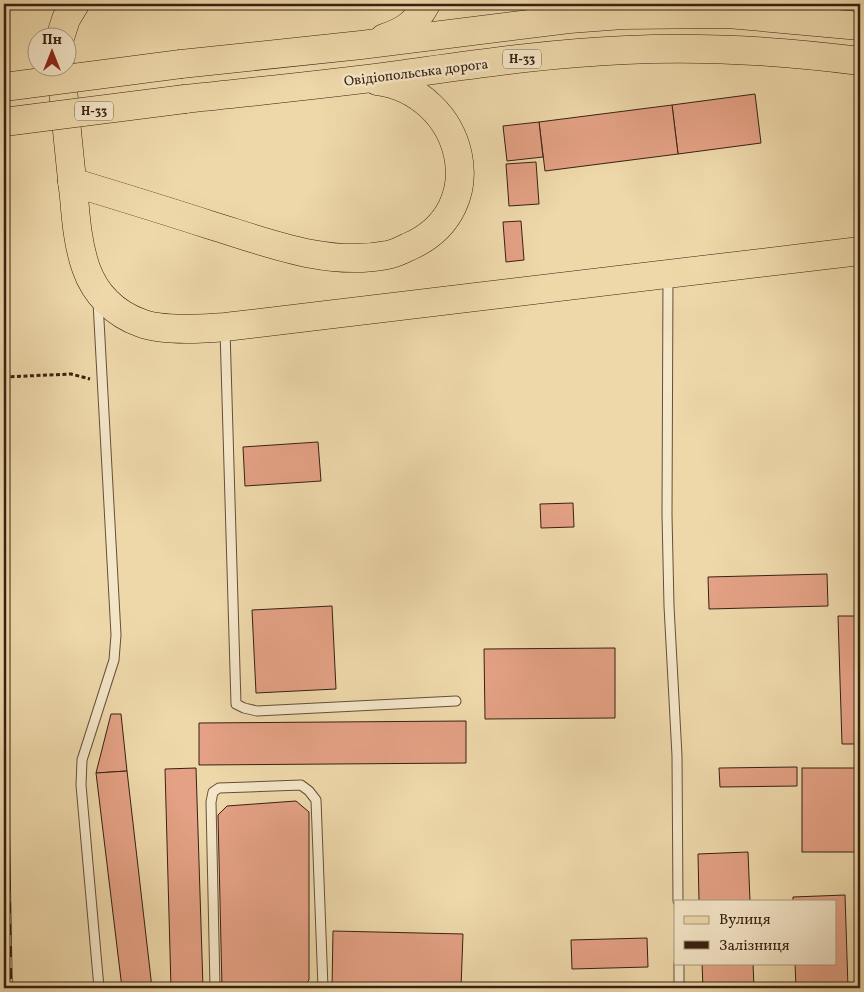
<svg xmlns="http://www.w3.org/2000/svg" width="864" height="992" font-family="Vollkorn,serif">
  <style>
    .building { fill: #e4a185; stroke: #372111 }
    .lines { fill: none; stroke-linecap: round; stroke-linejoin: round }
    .service-casing { stroke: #654f37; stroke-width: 11 }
    .primary-casing { stroke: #372111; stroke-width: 29 }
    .path { stroke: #372111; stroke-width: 3; stroke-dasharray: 4 2.5; stroke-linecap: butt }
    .service { stroke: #f4e6c8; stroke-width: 9 }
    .primary { stroke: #eed8aa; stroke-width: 28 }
    .rail-casing { stroke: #372111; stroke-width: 5.5 }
    .rail { stroke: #f4e6c8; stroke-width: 4; stroke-dasharray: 11; stroke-linecap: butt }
    .primary-bridge-casing { stroke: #372111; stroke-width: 29; stroke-linecap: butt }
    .primary-bridge { stroke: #eed8aa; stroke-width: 28 }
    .labels { text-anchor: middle; stroke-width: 5; stroke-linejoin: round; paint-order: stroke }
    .shield { fill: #f4e6c8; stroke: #705c48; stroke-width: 1 }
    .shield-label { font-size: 12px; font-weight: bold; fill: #372111 }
    .street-label { font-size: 14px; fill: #372111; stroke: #f4e6c8 }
  </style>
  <rect width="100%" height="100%" fill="#eed8aa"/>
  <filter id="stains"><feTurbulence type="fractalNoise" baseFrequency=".004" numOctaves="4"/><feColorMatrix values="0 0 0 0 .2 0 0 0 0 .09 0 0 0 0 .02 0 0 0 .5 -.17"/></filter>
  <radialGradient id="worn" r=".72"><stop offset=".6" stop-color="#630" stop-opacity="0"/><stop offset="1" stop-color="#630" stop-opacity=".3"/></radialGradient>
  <!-- building -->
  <g class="building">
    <path d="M755,94l6,49 -83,11 -6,-49z"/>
    <path d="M672,105l6,49 -133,17 -6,-49z"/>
    <path d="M539,122l4,35 -36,4 -4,-35z"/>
    <path d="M536,162l3,42 -30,2 -3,-42z"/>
    <path d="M521,221l3,39 -18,2 -3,-40z"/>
    <path d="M318,442l3,39 -76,5 -2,-39z"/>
    <path d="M573,503l1,24 -33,1 -1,-24z"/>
    <path d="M827,574l1,32 -119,3 -1,-32z"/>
    <path d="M332,606l4,83 -80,4 -4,-83z"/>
    <path d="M838,616h22v128h-18z"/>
    <path d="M615,648v70l-130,1 -1,-70z"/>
    <path d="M111,714h10l6,57 -31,2z"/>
    <path d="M466,721v42l-267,2v-42z"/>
    <path d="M797,767v19l-77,1 -1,-19z"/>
    <path d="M196,768l7,220h-32l-6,-219z"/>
    <rect x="802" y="768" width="58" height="84"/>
    <path d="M127,771l25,217h-30l-26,-215z"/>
    <path d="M296,801l13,11v168l-7,8h-80l-4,-173 9,-9z"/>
    <path d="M748,852l2,49h-51l-1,-47z"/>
    <path d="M845,895l3,93h-52l-1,-25h40v-62h-42v-4z"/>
    <path d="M333,931l130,3 -2,54h-129z"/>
    <path d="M647,938l1,29 -76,2 -1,-29z"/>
    <path d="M702,963h51l1,25h-51z"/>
  </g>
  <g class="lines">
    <!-- service casing -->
    <g class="service-casing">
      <g id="service">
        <path d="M668,276l-1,239 2,91 8,150 1,145"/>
        <path d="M98,302l18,333 -2,25 -32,100 -1,25 18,203"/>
        <path d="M225,330l11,374 8,4 13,3 199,-10"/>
        <path d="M679,963v25"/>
        <path d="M215,988l-4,-186 2,-10 6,-4 82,-3 8,6 7,9 7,188"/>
      </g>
    </g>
    <!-- primary casing -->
    <g class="primary-casing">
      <g id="primary">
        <path d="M60,38l6,-19 9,-15"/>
        <path d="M384,38c21,-7 32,-15 42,-34"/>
        <path d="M181,64l180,-19 208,-26 54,-4 105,-1 132,12"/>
        <path d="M61,68c4,43 8,86 13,129 2,24 4,48 12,71 9,26 29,46 55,55 20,8 62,6 84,4l635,-76"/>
        <path d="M185,99c73,-8 146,-15 219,-25 73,-10 147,-21 222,-24 78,-4 156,1 234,11"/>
        <path d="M72,182c46,14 92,28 138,43 56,17 117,42 177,30 7,-1 15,-5 21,-8 87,-37 56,-155 -31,-166"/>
      </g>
    </g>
    <!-- path -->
    <path class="path" d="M4,377l67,-3 19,5"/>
    <!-- service -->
    <use href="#service" class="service"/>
    <!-- primary -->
    <use href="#primary" class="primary"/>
    <!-- rail casing -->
    <g class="rail-casing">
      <path id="rail" d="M4,649l6,339"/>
    </g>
    <!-- rail -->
    <use href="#rail" class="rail"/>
    <!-- primary-bridge casing -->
    <g class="primary-bridge-casing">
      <g id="primary-bridge">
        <path d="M4,87l177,-23"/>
        <path d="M4,122l181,-23"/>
      </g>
    </g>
    <!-- primary-bridge -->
    <use href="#primary-bridge" class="primary-bridge"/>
  </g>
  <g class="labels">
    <!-- shield labels -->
    <g class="shield">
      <rect x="503" y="49.5" width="38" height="19" rx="4"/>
      <rect x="75" y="101.5" width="38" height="19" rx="4"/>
    </g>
    <g class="shield-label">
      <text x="522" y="63">Н-33</text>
      <text x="94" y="115">Н-33</text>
    </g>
    <!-- street labels -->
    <g class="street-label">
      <text transform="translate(416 72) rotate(-7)" y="5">Овідіопольська дорога</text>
    </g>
  </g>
  <!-- margin -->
  <rect width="864" height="992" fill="none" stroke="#eed8aa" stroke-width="20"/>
  <rect x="5" y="5" width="854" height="982" fill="none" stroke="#372111" stroke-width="2.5"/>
  <rect x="10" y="10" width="844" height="972" fill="none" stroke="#372111"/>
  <!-- legend -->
  <rect x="674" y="900" width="162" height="65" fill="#f4e6c8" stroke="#a8977f"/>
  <rect x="684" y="916" width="25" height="8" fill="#eed8aa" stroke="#a8977f"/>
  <text x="719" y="924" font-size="15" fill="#372111">Вулиця</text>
  <rect x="684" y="941" width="25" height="8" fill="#372111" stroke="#a8977f"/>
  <text x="719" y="950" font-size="15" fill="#372111">Залізниця</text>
  <!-- north arrow -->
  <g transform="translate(52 52)"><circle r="24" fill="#f4e6c8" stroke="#a8977f"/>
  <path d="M0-4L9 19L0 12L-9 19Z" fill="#8f2418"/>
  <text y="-8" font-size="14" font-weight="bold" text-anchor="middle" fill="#372111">Пн</text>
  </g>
  <rect width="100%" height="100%" filter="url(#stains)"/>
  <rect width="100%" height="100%" fill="url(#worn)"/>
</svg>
